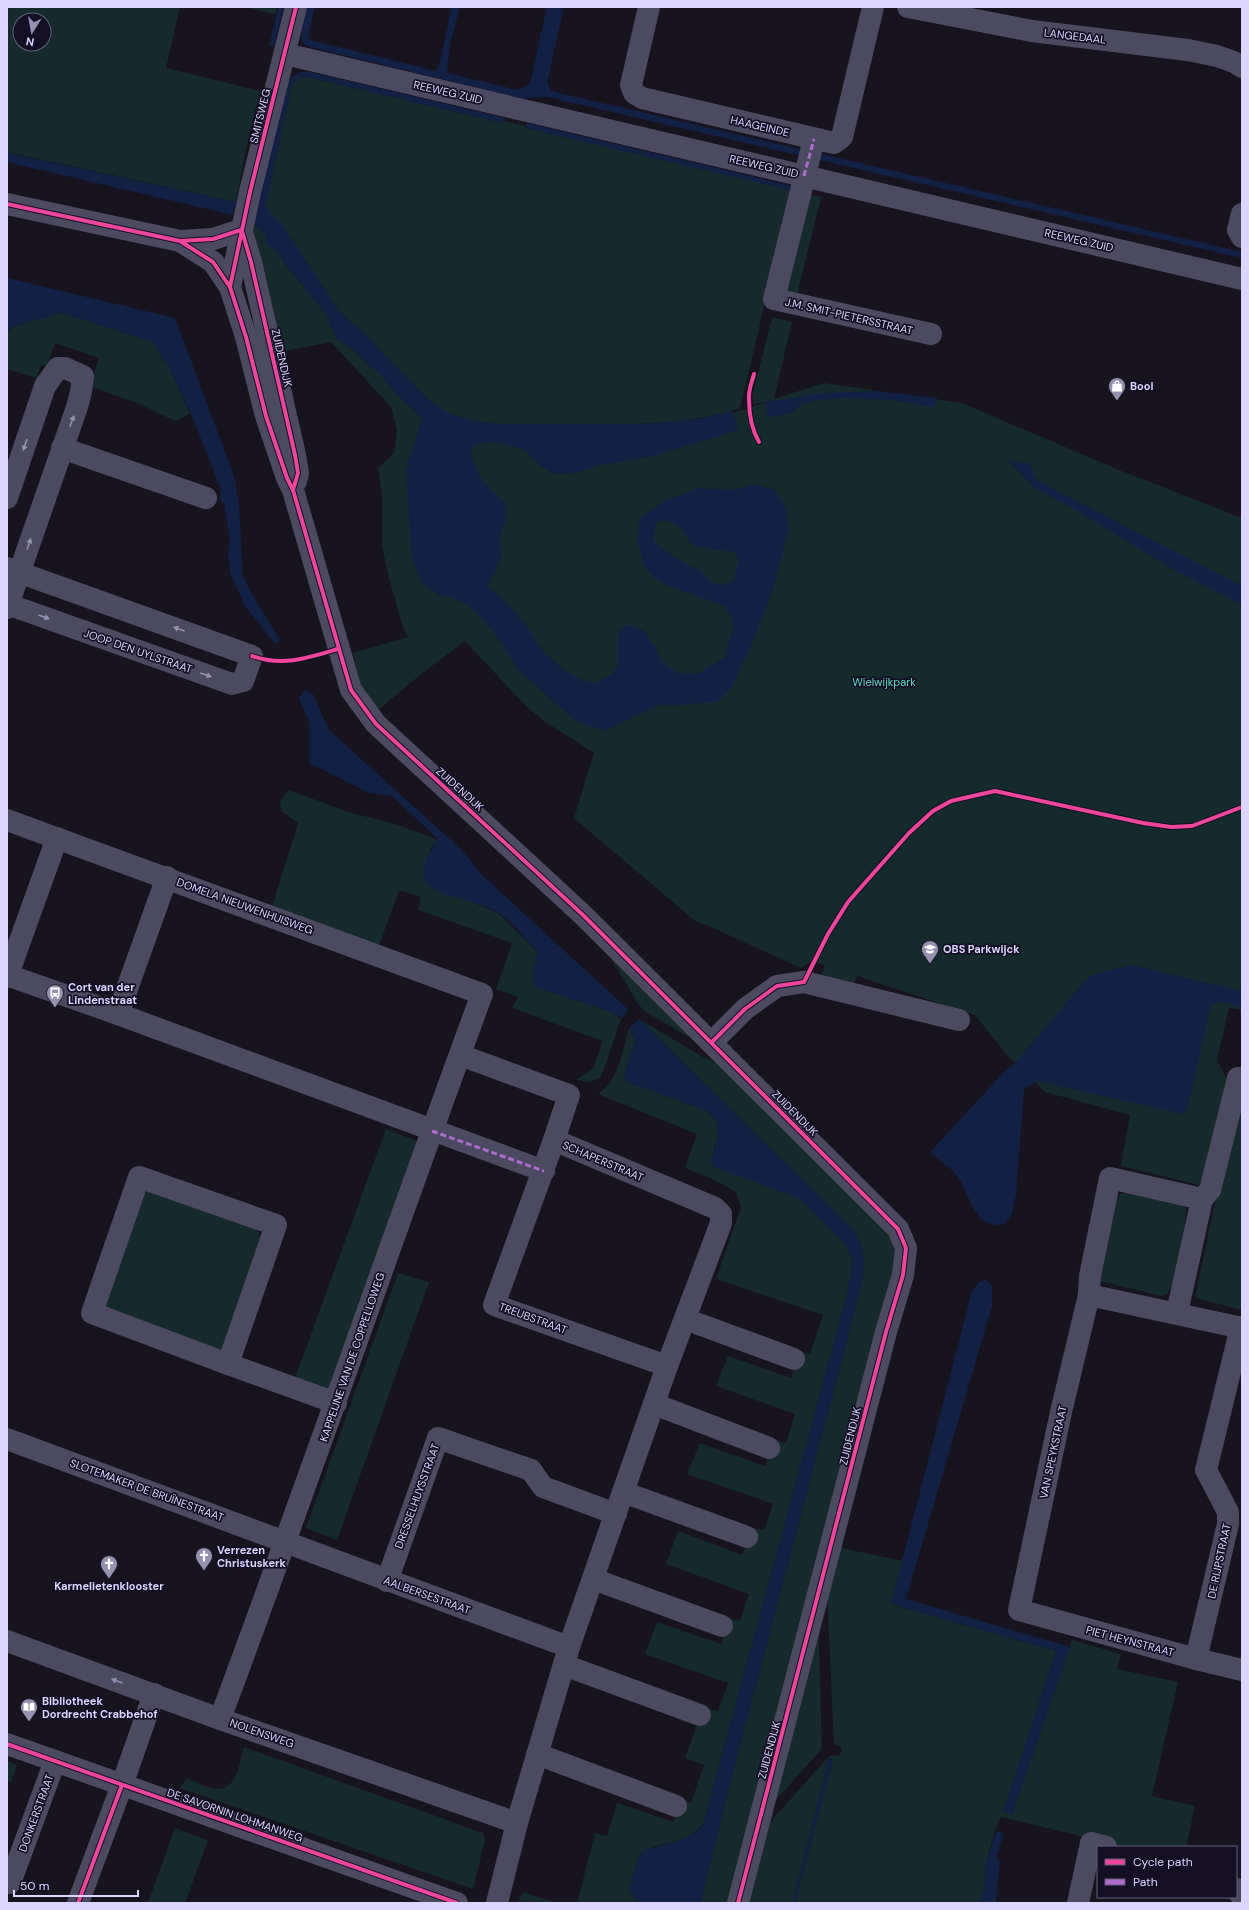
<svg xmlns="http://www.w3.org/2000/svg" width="1249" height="1910" font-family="'DM Sans',sans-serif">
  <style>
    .green { fill: #142a2c; fill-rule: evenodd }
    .water { fill: #112144; fill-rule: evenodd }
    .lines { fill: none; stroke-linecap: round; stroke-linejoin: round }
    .stream { stroke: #112144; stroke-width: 5 }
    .minor { stroke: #4c4a60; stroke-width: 22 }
    .quiet { stroke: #b06ccc; stroke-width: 3; stroke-dasharray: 6 3; stroke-linecap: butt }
    .cycleway-casing { stroke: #140f25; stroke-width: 6 }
    .cycleway { stroke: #ed469a; stroke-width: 4 }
    .oneway { fill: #9490af }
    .labels { text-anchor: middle; stroke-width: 3.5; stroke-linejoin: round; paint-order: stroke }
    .street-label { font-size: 11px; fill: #dcd5fe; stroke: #140f25 }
    .poi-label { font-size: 11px; font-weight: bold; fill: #dcd5fe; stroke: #140f25; text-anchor: start }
    .park-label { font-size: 11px; fill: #62dcc4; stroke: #140f25 }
  </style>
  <rect width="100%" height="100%" fill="#171420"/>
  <!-- green -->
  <g class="green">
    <path d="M7,7h173l-14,61 94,23 -15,62 -9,49 -229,-50zM20,20h24v24h-24z"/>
    <path d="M243,7h34l-2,7z"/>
    <path d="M304,76l199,47 1,-2 21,5 1,2 266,61 -52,219c-37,12 -75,16 -114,16l56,6 87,-29 -15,3 -2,-7 20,-80 20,5 -18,77 50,-16 138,20 157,67 123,48v492l-13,-2 -12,52 12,24 -11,58 -19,43 -78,-19 9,-51 -85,-23 -39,-38 -31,-39 -118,-39 -4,11 -34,-7 6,-15 -13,-4 -11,7 -90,-41 -16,-6 -121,-103 20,-65 -50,-32 -17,-14 -62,-66 -45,34 -43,36 -17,-26 -7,-32 55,-16 -5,-9 -14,-50 -7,-32v-52l-4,-25 16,-16 3,-23 -6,-23 -60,-65 -51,10 -27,-103v-26l14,13 -1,7 13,11 9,14 38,46 10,24 23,16 -99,-151 4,-21 6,3 22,-101 7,-7z"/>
    <path d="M804,193l17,4 -25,102 -18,-4z"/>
    <path d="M62,313l91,29 20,33 17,39 -15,7 -36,-17 -49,-18 9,-28 -44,-15 -8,23 -6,-1 -4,13 -30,-9v-37l7,-6z"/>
    <path d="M288,790l61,22 49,13 40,15 -9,10 39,50 30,13 40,40 -6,24 4,10 76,25 9,7 -15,45 -6,14 -10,4 -14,-2 17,-12 10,-27 -91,-33 6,-11 -22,-8 16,-46 -94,-33 3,-13 -22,-7 -20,56 -107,-39 26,-84 -17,-12 -1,-9z"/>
    <path d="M597,933l120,120 -70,-40 -9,-9z"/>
    <path d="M639,1019l64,38 33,14 160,167 1,23 -167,642h-31l2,-1 26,-107 133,-504c5,-28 7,-34 -6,-61z"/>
    <path d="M629,1028l7,11 -12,36 3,7 81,29 9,10 1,14 -6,22 87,41 46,46 7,13 -1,18 -5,23 -143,526c-7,7 -12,13 -22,16 -13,5 -37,4 -43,19 -6,12 -2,30 -2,42l2,2h-61l18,-70 12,3 10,-33 56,19 8,-24 10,5 13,-38 -19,-7 18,-50 15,3 10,-28 -83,-29 12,-32 64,22 8,-26 11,3 9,-27 -83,-30 12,-33 64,24 12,-27 10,2 9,-26 -86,-30 13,-31 65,23 10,-26 11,3 9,-29 -79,-28 12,-30 63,22 9,-27 10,3 13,-39 -107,-36 25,-72 -5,-15 -22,-12 -29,-12 12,-34 -99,-40c21,-14 24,-42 31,-66z"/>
    <path d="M1239,1088h3v222l-47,-12z"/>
    <path d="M386,1129l31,12 -88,252 -35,-12z"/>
    <path d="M152,1190l103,37 4,6 1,8 -37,107 -10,2 -104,-38 -4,-6 40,-114z"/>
    <path d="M1129,1190l50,10 7,8c0,16 -8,70 -17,83 -1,2 -4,4 -7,5l-63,-15 13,-71 7,-15z"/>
    <path d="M398,1273l31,9 -92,258 -31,-12z"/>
    <path d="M837,1547l66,14 -12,43 165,47 -53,161 9,3 60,-175 49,14 -4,15 61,13 -26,114 43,10 -9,41h-60l-125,-30 -6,13 -9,33 -1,20 -6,20h-184l38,-143 -4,-2 -37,145h-45l18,-75 64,-72 11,-1 2,-7 -8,-4 -7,-153z"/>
    <path d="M818,1612l4,137 -50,55z"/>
    <path d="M244,1747l239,86 2,7 -12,49 -293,-101 7,-10c9,4 21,11 30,11 20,1 23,-28 27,-42z"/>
    <path d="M7,1761l10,4 -6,17 -4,-1z"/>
    <path d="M175,1828l33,12 -23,63h-37z"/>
    <path d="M523,1892l35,11h-40z"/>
  </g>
  <!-- water -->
  <g class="water">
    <path d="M307,7h8l-7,29 2,4 126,31 4,-10 12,-54h8l-10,38 -3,28 71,17 10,-5 3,-6 16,-72h17l-17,76 4,8 691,161v6l-695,-161 -27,1 -210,-51 -6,-3 -3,-7z"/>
    <path d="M302,72h8l195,46 -2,5 -199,-47 -5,1 -7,7 -26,120 4,9 11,10 58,88 25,22 65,67 21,14 20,6 27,4h148l53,-5 34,-8 7,19 -89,27 -49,8 -28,8 -18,1 -15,-8 -17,-17 -24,-6 -7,-1 -17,2 -5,6c8,28 15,35 36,54v16l-6,14 1,24 -13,28 20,18 19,22 16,26 23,19 17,10 13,2 17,-10 5,-8v-30l4,-9h9l12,4 12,17 8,16 15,10 21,1 26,-17 3,-14 5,-13 -1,-13 -8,-11 -57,-21 -13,-8 -10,-11 -7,-27 3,-20 21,-16 37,-15 35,2 21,-6 21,6 11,17 3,22 -17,64 -24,61 -7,11 -3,11 -7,12 -13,13 -36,4h-24l-53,26 -29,-10 -58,-51 -22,-35 -14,-17 -17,-15 -14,-6 -11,-1 -18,-13 -10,-24 -6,-89 16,-52 -23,-21 -18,-22 -19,-16 -3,-5 -23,-16 -10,-24 -38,-46 -9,-14 -13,-11 1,-7 -14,-13 35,-141 3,-5zM662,520l13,3 7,6 8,13 7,5 38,5 4,8 -6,21 -10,4 -12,-3 -9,-9 -29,-17 -20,-15 3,-17z"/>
    <path d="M526,123l266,63 -2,4 -264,-62z"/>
    <path d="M7,152l11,3 218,47 -3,13 -226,-53z"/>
    <path d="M7,278l168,40 59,158 5,29 4,71 7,15 30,49 -5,4 -30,-38 -15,-33 -2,-20 2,-13 -6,-37 -4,-2 1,-11 -25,-64 -23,-51 -20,-33 -91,-29 -48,13 -7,6z"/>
    <path d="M876,391l61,7 -3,9 -44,-7 -44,-2 -29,2 -15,4 -10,9 -24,4 -3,-15 61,-9z"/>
    <path d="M1007,459l15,4h8l3,13 7,6 202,104v19l-66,-34 -107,-65 -34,-18z"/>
    <path d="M305,690l8,4 16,36 123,111 14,14 16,20 147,135 -7,8 -10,-6 -76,-25c-8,-9 -1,-23 2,-34 -12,-13 -26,-31 -41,-41 -38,-22 -103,-10 -59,-73l-46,-43 -23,-3 -60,-30v-42l-10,-23z"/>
    <path d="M1131,965l111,26v15l-21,-4 -10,3 -24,106 -4,3 -146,-33 -13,8 -8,106 -5,21 -7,8 -11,1 -11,-5 -9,-12 -11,-25 -9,-12 -23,-19 75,-81 12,-10 71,-84 8,-3z"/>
    <path d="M639,1019l215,211c13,27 11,33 6,61l-133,504 -26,107 -2,1h-61l-9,-13 9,-32 7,-8 36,-10 13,-6 9,-10 143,-526 5,-23 1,-17 -7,-14 -46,-46 -83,-30 -5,-4 7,-29 -1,-14 -9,-10 -81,-29 -3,-7 12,-36 -7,-11z"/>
    <path d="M986,1280l6,6v20l-86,293 164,48 -58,168 -9,-3 53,-161 -165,-47 81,-313 7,-9z"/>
    <path d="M829,1758l4,1 -38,144h-3z"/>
    <path d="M996,1831l8,2 -8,25 4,2 -4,43h-17l6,-20 1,-20z"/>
  </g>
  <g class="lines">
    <!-- stream -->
    <path class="stream" d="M272,44l9,-37"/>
    <!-- minor -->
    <g class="minor">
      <path d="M649,7l-18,78 3,8 8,5 192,45 8,-6 31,-130"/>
      <path d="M908,7l124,24 156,19 29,6 17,6 8,5"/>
      <path d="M285,54l957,225"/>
      <path d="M814,139l-40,160 157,35"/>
      <path d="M7,204l173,37 33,-2 28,-9"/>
      <path d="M1242,214l-4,16 4,7"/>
      <path d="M242,232l9,30 44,193 3,18 -2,8"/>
      <path d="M180,241l33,21 17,25 16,50 20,79 21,62 6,12 58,200 25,34 207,191 315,314 8,19 -3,27 -17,57 -148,571"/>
      <path d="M230,287l20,-95 46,-185"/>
      <path d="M62,448l144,50"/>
      <path d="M7,498l38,-112 13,-18h7l18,8 -2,16 -4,15 -70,201"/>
      <path d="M7,568l245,88 -9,25 -11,3 -225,-80"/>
      <path d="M7,820l475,174c-89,241 -172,484 -262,725"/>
      <path d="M7,975l111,39 426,157"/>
      <path d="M7,977l50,-139"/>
      <path d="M118,1014l49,-137"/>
      <path d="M712,1042l33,-33 32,-23 27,-4 155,38"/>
      <path d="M460,1055l109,40 -15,45 161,68 6,6v9l-54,143 -98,281 -52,176 -20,80"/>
      <path d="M554,1140l-60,165 173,61"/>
      <path d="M139,1177l137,48 -48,139 -136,-51z"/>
      <path d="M1202,1199l8,-9 28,-112 4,1"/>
      <path d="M1089,1295l-28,117 -42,198 177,49 46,11"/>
      <path d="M1177,1313l25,-114 -92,-21 -20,98 -1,19 153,33"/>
      <path d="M685,1319l109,40"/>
      <path d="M228,1364l108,39"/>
      <path d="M654,1404l115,44"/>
      <path d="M7,1439l562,208"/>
      <path d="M623,1492l124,45"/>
      <path d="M593,1579l129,47"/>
      <path d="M387,1581l51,-143 93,32 12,17 73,27"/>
      <path d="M7,1641l213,78 297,104"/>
      <path d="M1196,1659l32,-135v-12l-22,-42 35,-143"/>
      <path d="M564,1665l136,50"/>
      <path d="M7,1744l450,159"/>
      <path d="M537,1754l139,52"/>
      <path d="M7,1882l3,1 45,-122"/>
      <path d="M1236,1889l6,8"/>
      <path d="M78,1903l44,-118 32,-91"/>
      <path d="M1078,1903l13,-60 15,4"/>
    </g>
    <!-- quiet -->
    <g class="quiet">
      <path d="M804,176l10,-37"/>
      <path d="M432,1131l112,40"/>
    </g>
    <!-- cycleway casing -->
    <g class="cycleway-casing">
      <g id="cycleway">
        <path d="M7,204l173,37 33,-2 28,-9"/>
        <path d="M242,231l9,31 44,193 3,18 -5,17"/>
        <path d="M180,241l33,21 17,25 16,50 20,79 21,62 6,12 58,200 25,34 207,191 315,314 8,19 -3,27 -17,57 -148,571"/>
        <path d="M230,287l20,-95 46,-185"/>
        <path d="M754,374c-2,8 -6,17 -5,25 0,14 3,31 10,43"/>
        <path d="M252,656c30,11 56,2 86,-7"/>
        <path d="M712,1042l33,-33 32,-23 27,-4 24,-48 20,-32 61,-69 24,-22 18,-10 44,-10 148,32 28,4 21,-1 50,-19"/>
        <path d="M7,1744l450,159"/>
        <path d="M78,1903l44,-118"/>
      </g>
    </g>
    <!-- cycleway -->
    <use href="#cycleway" class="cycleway"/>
  </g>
  <!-- one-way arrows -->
  <defs><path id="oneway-solid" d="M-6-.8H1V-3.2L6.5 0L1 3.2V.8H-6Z"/></defs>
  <g class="oneway">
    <use href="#oneway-solid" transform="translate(72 421) rotate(-70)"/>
    <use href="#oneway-solid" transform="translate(25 445) rotate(109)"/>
    <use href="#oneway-solid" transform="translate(29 544) rotate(-71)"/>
    <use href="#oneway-solid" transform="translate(44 617) rotate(20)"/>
    <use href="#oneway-solid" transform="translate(179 629) rotate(-160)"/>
    <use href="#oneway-solid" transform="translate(206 675) rotate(19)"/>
    <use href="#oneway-solid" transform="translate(117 1681) rotate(-160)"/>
  </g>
  <!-- icons -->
  <defs>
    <g id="shop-pin" transform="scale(0.9)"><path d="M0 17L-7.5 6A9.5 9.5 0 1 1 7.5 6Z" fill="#9791b0" stroke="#140f25"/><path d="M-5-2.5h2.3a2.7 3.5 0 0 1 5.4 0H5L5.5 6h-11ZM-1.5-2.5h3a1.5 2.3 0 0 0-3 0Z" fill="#fff"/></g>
    <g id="school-pin" transform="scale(0.9)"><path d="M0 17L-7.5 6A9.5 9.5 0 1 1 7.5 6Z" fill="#9791b0" stroke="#140f25"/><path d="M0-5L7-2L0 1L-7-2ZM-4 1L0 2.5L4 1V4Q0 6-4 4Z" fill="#fff"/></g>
    <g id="bus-pin" transform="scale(0.9)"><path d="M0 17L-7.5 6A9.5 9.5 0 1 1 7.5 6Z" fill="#9791b0" stroke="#140f25"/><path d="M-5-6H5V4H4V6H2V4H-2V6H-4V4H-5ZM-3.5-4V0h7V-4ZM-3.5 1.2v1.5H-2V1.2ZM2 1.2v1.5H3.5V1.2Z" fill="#fff"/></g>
    <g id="church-pin" transform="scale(0.9)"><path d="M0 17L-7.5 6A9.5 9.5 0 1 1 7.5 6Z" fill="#9791b0" stroke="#140f25"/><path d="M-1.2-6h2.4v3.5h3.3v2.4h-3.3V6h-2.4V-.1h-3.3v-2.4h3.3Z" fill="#fff"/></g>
    <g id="library-pin" transform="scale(0.9)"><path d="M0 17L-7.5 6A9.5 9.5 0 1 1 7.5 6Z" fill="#9791b0" stroke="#140f25"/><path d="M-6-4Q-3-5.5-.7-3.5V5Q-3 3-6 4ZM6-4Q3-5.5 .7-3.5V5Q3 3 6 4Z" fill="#fff"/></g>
  </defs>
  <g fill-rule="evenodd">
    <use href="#shop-pin" x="1117" y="386"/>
    <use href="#school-pin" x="930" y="949"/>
    <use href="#bus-pin" x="55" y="993"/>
    <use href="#church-pin" x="204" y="1556"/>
    <use href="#church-pin" x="109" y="1564"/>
    <use href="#library-pin" x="29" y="1707"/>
  </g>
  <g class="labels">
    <!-- street labels -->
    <g class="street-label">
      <text transform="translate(1075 36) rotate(7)" y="4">LANGEDAAL</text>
      <text transform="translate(448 92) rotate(13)" y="4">REEWEG ZUID</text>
      <text transform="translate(260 116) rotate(-76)" y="4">SMITSWEG</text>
      <text transform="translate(760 126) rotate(13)" y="4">HAAGEINDE</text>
      <text transform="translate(764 166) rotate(13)" y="4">REEWEG ZUID</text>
      <text transform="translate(1079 240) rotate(13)" y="4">REEWEG ZUID</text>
      <text transform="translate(849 316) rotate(13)" y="4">J.M. SMIT-PIETERSSTRAAT</text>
      <text transform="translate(282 358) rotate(77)" y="4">ZUIDENDIJK</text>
      <text transform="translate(138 651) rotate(19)" y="4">JOOP DEN UYLSTRAAT</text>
      <text transform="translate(460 789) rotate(42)" y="4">ZUIDENDIJK</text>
      <text transform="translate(245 906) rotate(20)" y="4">DOMELA NIEUWENHUISWEG</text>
      <text transform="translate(795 1113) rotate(45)" y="4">ZUIDENDIJK</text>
      <text transform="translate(603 1161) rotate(23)" y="4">SCHAPERSTRAAT</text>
      <text transform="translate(533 1318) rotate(20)" y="4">TREUBSTRAAT</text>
      <text transform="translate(352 1357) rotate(-71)" y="4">KAPPEIJNE VAN DE COPPELLOWEG</text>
      <text transform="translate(850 1436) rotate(-76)" y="4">ZUIDENDIJK</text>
      <text transform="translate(1053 1452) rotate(-78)" y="4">VAN SPEYKSTRAAT</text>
      <text transform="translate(147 1490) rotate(20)" y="4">SLOTEMAKER DE BRUÏNESTRAAT</text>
      <text transform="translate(417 1496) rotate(-70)" y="4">DRESSELHUYSSTRAAT</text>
      <text transform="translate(1219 1561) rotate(-78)" y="4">DE RIJPSTRAAT</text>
      <text transform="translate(427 1595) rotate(20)" y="4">AALBERSESTRAAT</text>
      <text transform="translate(1130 1641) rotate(15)" y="4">PIET HEYNSTRAAT</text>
      <text transform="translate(262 1733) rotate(19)" y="4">NOLENSWEG</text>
      <text transform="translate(769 1750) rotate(-75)" y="4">ZUIDENDIJK</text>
      <text transform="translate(36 1813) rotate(-70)" y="4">DONKERSTRAAT</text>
      <text transform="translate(235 1815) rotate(19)" y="4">DE SAVORNIN LOHMANWEG</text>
    </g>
    <!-- poi labels -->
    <g class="poi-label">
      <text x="1130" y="390">Booi</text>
      <text x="943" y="953">OBS Parkwijck</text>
      <text x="68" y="991">Cort van der<tspan x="68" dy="13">Lindenstraat</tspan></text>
      <text x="217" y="1554">Verrezen<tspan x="217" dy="13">Christuskerk</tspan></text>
      <text x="109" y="1590" text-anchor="middle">Karmelietenklooster</text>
      <text x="42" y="1705">Bibliotheek<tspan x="42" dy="13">Dordrecht Crabbehof</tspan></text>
    </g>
    <!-- park labels -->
    <g class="park-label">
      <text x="884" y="686">Wielwijkpark</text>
    </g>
  </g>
  <!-- border -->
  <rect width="1249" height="1910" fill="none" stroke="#dcd5fe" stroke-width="16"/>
  <!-- legend -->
  <rect x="1097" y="1846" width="140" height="52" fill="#140f25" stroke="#645e7c"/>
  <rect x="1105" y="1859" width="20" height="6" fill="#ed469a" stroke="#645e7c"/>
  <text x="1133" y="1866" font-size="12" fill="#dcd5fe">Cycle path</text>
  <rect x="1105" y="1879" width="20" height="6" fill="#b06ccc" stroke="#645e7c"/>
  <text x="1133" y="1886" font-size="12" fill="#dcd5fe">Path</text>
  <!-- north arrow -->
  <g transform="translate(32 32) rotate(191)"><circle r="19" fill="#140f25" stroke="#645e7c"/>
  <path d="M0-3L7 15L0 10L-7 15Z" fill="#9791b0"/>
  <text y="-6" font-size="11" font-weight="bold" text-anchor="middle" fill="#dcd5fe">N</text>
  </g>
  <!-- scale -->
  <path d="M14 1890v6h124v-6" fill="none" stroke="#dcd5fe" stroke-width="2"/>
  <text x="20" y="1890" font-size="12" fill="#dcd5fe" stroke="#140f25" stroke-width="3" paint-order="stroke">50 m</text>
</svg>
